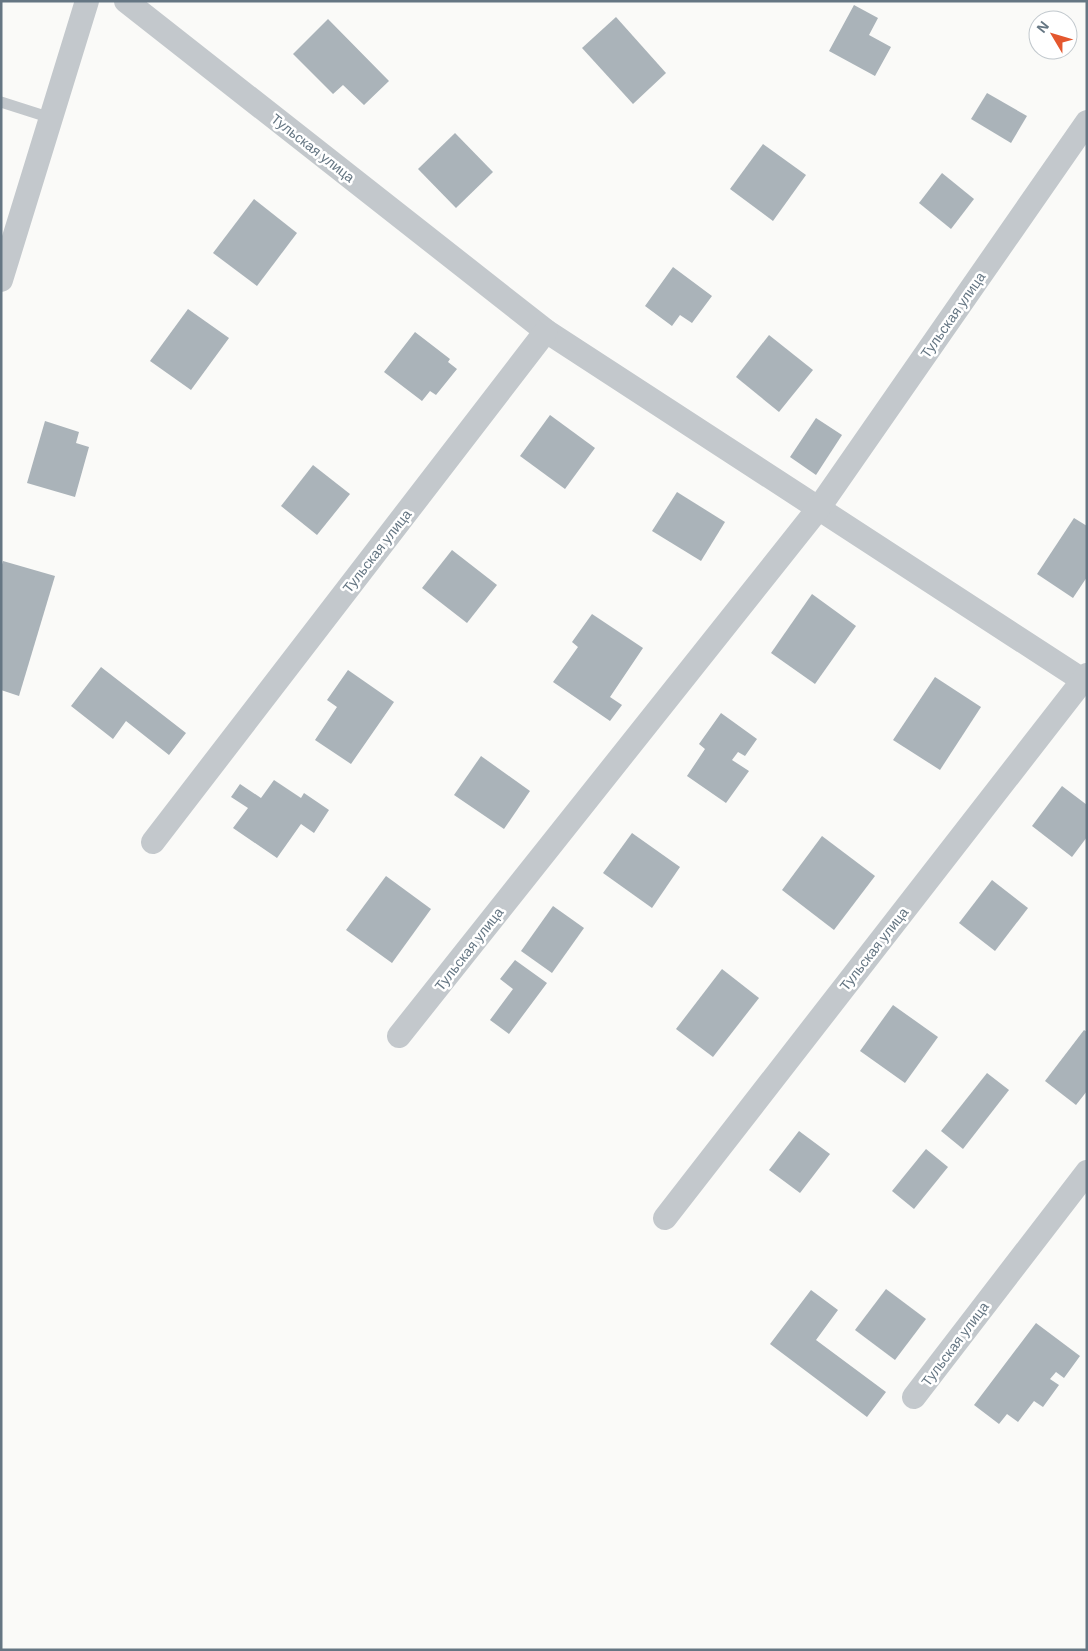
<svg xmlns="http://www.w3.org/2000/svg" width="1088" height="1651" font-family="Helvetica,sans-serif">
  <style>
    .building { fill: #aab3b9 }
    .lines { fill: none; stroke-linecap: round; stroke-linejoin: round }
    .service { stroke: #c3c8cc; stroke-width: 11 }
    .minor { stroke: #c3c8cc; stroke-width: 24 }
    .labels { text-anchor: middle; stroke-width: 5; stroke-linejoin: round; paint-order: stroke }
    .street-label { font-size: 14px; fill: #657683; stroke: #fff }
  </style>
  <rect width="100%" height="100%" fill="#fafaf8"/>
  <!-- building -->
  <g class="building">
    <path d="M854,5l24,13 -9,17 22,12 -16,29 -46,-25z"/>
    <path d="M616,17l50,56 -33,31 -51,-56z"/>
    <path d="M328,19l61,62 -25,24 -21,-20 -10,9 -40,-40z"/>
    <path d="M987,93l40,23 -16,27 -40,-24z"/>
    <path d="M455,133l38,39 -37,36 -38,-39z"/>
    <path d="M763,144l43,31 -33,46 -43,-32z"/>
    <path d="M942,173l32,26 -23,30 -32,-26z"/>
    <path d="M254,199l43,34 -40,53 -44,-33z"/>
    <path d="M673,267l39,29 -20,27 -12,-8 -8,11 -27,-20z"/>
    <path d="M188,309l41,29 -38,52 -41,-29z"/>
    <path d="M415,332l35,27 -2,3 9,7 -21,26 -6,-4 -8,10 -38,-29z"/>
    <path d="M769,335l44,35 -34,42 -43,-35z"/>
    <path d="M550,415l45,33 -30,41 -45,-33z"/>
    <path d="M816,418l26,17 -26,40 -26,-18z"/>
    <path d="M45,421l34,11 -3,11 13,4 -14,50 -48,-14z"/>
    <path d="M313,465l37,29 -33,41 -36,-29z"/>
    <path d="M677,492l48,30 -24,39 -49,-30z"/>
    <path d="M1074,518l13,8v51l-14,21 -36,-24z"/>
    <path d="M452,550l45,35 -30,38 -45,-35z"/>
    <path d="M3,561l52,15 -36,120 -18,-6v-122z"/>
    <path d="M812,594l44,32 -41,58 -44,-31z"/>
    <path d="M592,614l51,34 -33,49 12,8 -12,16 -57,-39 25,-35 -6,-5z"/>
    <path d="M101,667l85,66 -17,22 -43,-34 -13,18 -42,-33z"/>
    <path d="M348,670l46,32 -43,62 -36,-24 22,-33 -10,-7z"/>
    <path d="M935,677l46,30 -41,63 -47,-30z"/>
    <path d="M721,713l36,26 -12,17 -7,-4 -6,8 17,11 -23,32 -39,-27 18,-27 -6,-5z"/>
    <path d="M481,756l49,35 -26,38 -50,-34z"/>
    <path d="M274,780l27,18 3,-5 25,17 -15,23 -13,-9 -24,34 -44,-30 15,-20 -17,-11 9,-13 21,14z"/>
    <path d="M1062,786l25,19v32l-15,20 -40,-31z"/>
    <path d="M632,833l48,34 -28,41 -49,-35z"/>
    <path d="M822,836l53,40 -41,54 -52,-40z"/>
    <path d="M386,876l45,33 -39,54 -46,-33z"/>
    <path d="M992,880l36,28 -33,43 -36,-28z"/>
    <path d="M553,906l31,22 -32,45 -31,-22z"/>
    <path d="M515,960l32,23 -38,51 -19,-14 23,-31 -13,-10z"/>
    <path d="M722,969l37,29 -46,59 -37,-28z"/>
    <path d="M893,1005l45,32 -33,46 -45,-32z"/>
    <path d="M1084,1030l3,2v59l-11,14 -31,-24z"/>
    <path d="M987,1073l22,17 -46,59 -22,-18z"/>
    <path d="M799,1131l31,23 -30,39 -31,-23z"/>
    <path d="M926,1149l22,18 -34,42 -22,-18z"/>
    <path d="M886,1289l40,30 -31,41 -40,-30z"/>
    <path d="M811,1290l27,20 -22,30 70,52 -19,25 -97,-73z"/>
    <path d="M1036,1323l44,33 -16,22 -8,-6 -6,7 9,6 -16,22 -9,-6 -16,21 -11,-8 -8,10 -25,-19z"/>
  </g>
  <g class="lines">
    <!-- service -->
    <path class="service" d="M1,102l50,16"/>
    <!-- minor -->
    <g class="minor">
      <path d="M126,1l420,330 541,352"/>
      <path d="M1,280l86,-279"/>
      <path d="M153,842l393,-511"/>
      <path d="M399,1036l419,-527 269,-387"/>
      <path d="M665,1218l422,-543"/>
      <path d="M914,1397l173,-225"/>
    </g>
  </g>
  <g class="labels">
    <!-- street labels -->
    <g class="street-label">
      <text transform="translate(313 148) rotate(38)" y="5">Тульская улица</text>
      <text transform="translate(953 315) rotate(-55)" y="5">Тульская улица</text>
      <text transform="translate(377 551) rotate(-52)" y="5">Тульская улица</text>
      <text transform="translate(469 949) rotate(-52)" y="5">Тульская улица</text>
      <text transform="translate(874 949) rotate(-52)" y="5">Тульская улица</text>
      <text transform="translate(955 1344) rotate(-53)" y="5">Тульская улица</text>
    </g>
  </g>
  <!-- border -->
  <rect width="1088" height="1651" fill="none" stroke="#657683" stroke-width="5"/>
  <!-- north arrow -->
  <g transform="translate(1053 35) rotate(308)"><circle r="24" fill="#ffffff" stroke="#c1c8cd"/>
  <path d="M0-4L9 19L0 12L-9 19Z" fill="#e4572e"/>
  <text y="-8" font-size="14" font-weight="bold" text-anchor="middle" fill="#657683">N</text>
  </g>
</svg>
